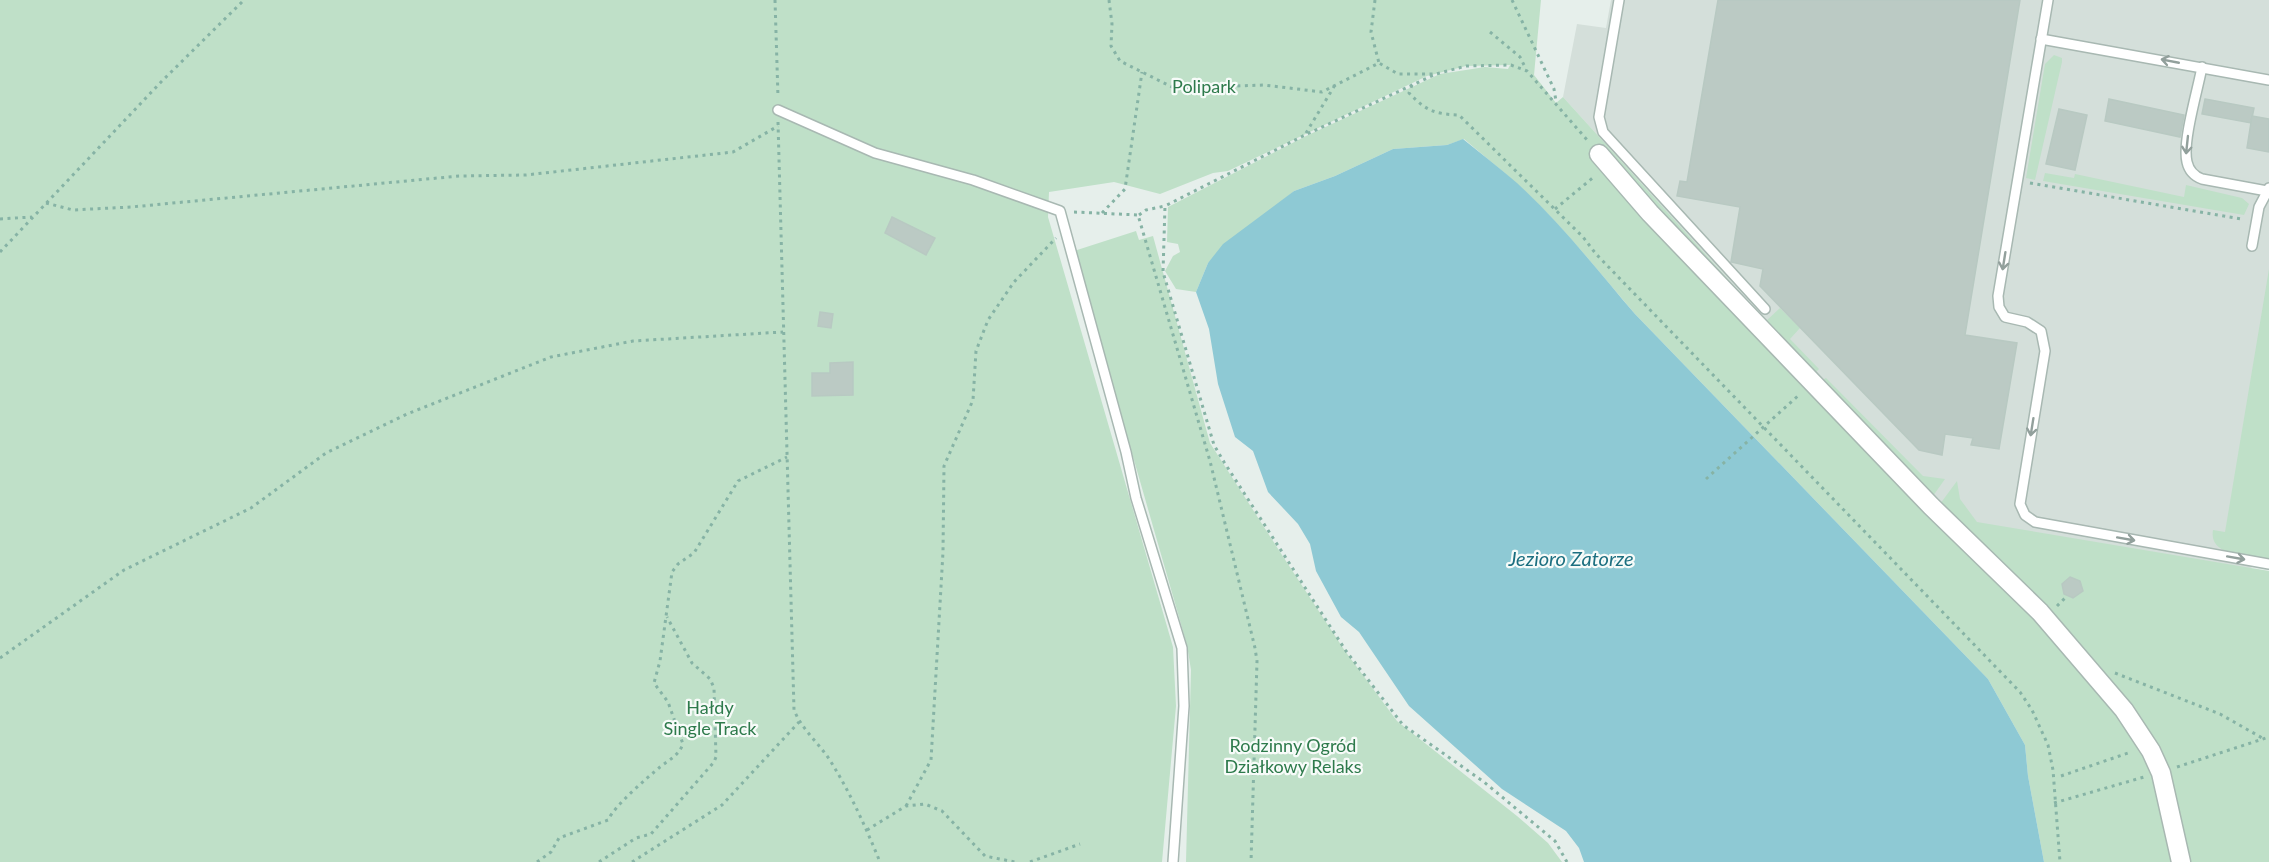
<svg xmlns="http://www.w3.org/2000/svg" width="2269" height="862" font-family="Lato,sans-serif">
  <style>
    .built { fill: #d4dfda }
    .green { fill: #bfe0c8 }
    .water { fill: #8ec9d4 }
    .building { fill: #bbcac4; stroke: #b8c9c2; stroke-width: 1.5 }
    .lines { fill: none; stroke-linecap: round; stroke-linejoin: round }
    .lane-casing { stroke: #a8b8b2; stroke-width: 12 }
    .street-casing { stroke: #a8b8b2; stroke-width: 21 }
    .path { stroke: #86b3a5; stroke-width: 3; stroke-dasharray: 3 4.5; stroke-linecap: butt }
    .lane { stroke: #fff; stroke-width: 9 }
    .street { stroke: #fff; stroke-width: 18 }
    .oneway { stroke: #92a09c }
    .labels { text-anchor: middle; stroke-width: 4.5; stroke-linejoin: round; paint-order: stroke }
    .park-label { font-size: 18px; fill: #2d7a4b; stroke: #f7fbf9 }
    .water-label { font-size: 20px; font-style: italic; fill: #1c6f80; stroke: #f7fbf9 }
  </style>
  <rect width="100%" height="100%" fill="#e6efeb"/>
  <!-- built -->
  <path class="built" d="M1611,0h658v469l-18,102 -279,-44 -32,-23 -197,-208 -180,-199 14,-73 29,4z"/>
  <!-- green -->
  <g class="green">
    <path d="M0,0h1541l-7,75 22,28 7,-6 203,224 14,-13 20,20 -10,11 29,30 -4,4 7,7 4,-2 97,98 22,3 -12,17 7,8 17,-23 3,18 17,23 292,49v291h-225l-16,-86 -3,-31 -37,-66 -353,-365c-38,-44 -74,-91 -118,-130 -17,-16 -36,-30 -53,-45l-17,6 -54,4 -58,27 -41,15 -86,72 -12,29 -20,-3 -11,-18 8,-15 7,-4 -2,-8 -11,-2 1,-35 138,-71 134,-62 45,-7 23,2 2,-4 -44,1 -39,10 -199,95 -15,2 -53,21 -46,-12 -65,10 -1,25 125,430 3,59 -14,156h-1162z"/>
    <path d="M2054,55l8,3v4l-27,118 -9,-2 19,-114z"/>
    <path d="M2045,173l29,5 1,-4 109,23 2,-12 56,13 7,6 -5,11 -201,-34z"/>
    <path d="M1136,231l3,9 14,-4 57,207 72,112 63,96 52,70 120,95 31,27 14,19h-376l5,-192 -4,-25 -113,-394z"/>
    <path d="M2269,269v290c-18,-3 -61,-2 -56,-29l12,2z"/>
  </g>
  <!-- water -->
  <path class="water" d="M1463,139c18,15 37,29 54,44 44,40 80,87 118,131l353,365 37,66 3,31 16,86h-460l-5,-14 -13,-17 -64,-42 -93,-83 -50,-74 -18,-15 -25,-46 -6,-27 -12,-20 -30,-32 -15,-41 -18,-14 -17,-53 -9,-55 -13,-37 12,-29 15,-19 71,-53 41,-15 58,-27 54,-4z"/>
  <!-- building -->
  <g class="building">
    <path d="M1718,0h302l-55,335 52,8 -18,106 -28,-4 2,-7 -28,-4 -3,21 -23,-5 -159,-164 3,-17 -32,-7 9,-55 -63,-11 3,-15 7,1z"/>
    <path d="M2109,99l75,16 -4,22 -75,-16z"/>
    <path d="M2205,99l49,9 -3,15 -49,-9z"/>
    <path d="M2059,109l28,6 -12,55 -29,-6z"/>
    <path d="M2252,116l17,3v33l-22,-4z"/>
    <path d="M892,217l43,21 -9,17 -41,-22z"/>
    <path d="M820,312l13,2 -2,14 -13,-2z"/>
    <path d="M853,362v33l-41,1v-23h18v-10z"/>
    <path d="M2070,577l10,4 3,10 -10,7 -9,-4 -2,-10z"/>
  </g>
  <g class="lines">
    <!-- lane casing -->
    <g class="lane-casing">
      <g id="lane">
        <path d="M1619,0l-20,117 4,15 162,177"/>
        <path d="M2048,0l-50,296 1,11 6,10 22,5 14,9 4,20 -25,153 5,11 10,7 234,42"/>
        <path d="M2041,39l228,41"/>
        <path d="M2202,67c-4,22 -20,75 -15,95 2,9 7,14 15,17l65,12"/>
        <path d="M778,110l97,43 98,27 87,31 66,241 10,46 46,150 2,58 -11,156"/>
        <path d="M2252,246l7,-39 10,-19"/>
      </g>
    </g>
    <!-- street casing -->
    <g class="street-casing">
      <path id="street" d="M1599,154l51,59 281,293 109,106 84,98 27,41 10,22 20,89"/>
    </g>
    <!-- path -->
    <g class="path">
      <path d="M775,0l3,97"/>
      <path d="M1109,0l3,24 -1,22 9,15 54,27 90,-3 58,7 57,-29 19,11h36"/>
      <path d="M1375,0l-4,32 8,31"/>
      <path d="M1512,0l42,89 2,12"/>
      <path d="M1490,32l30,25 6,12"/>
      <path d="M1412,85l-3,8c17,18 26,21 50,22l124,122 13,17 424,438 12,18 16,35 5,25 7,92"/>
      <path d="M778,122l16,588c8,20 26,34 37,52 20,32 35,66 49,100"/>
      <path d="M1306,133l29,-48"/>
      <path d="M2030,183l211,36"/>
      <path d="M46,203l27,7 58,-3 328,-31 67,-1 207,-23 45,-26"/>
      <path d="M1555,209l40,-33"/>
      <path d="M1074,212l64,3 72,246 45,187 2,13 -6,201"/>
      <path d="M1102,213l23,-24 17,-117"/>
      <path d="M1139,215l7,-5 19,-4"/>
      <path d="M0,219l32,-2"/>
      <path d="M0,252l161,-170 83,-82"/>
      <path d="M1706,479l94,-85"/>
      <path d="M2057,606l9,-9"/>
      <path d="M0,658l124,-88 127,-62 75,-55 81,-39 144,-57 82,-16 150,-9"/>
      <path d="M2115,673l105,41 44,25"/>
      <path d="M2177,767l92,-30"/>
      <path d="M2061,776l70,-24"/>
      <path d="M2054,803l90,-26"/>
      <path d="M906,806l25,-46 12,-208 1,-86 29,-66 3,-49 12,-31 26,-38 42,-44"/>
      <path d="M867,830l39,-24 19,-2 17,7 43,45 30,6"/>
      <path d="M537,862l14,-10 8,-14 49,-18c8,-16 38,-41 52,-53 10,-8 18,-11 23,-23l-15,-42 -14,-19 6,-22 12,-89 6,-8 16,-11 44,-72 49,-24"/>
      <path d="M599,862l37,-24 15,-4 63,-72 2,-5 -2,-69 -4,-9 -18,-16 -25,-46"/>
      <path d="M632,862l90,-57 77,-83"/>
      <path d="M1030,862l50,-18"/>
      <path d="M1567,862l-12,-21 -71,-59 -81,-57 -57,-74 -122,-189 -10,-17 -51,-173 2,-66 140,-71 131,-61 30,-8 45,-1 16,6 61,70"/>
    </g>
    <!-- lane -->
    <use href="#lane" class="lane"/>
    <!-- street -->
    <use href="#street" class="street"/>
  </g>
  <!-- one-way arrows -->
  <defs><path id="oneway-shaft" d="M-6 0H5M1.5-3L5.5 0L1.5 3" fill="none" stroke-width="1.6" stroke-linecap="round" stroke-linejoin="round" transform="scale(1.5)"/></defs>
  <g class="oneway">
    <use href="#oneway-shaft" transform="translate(2170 61) rotate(-169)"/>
    <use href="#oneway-shaft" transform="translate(2187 145) rotate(96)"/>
    <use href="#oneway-shaft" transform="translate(2004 261) rotate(99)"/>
    <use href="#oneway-shaft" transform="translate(2032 427) rotate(99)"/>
    <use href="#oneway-shaft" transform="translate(2126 539) rotate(10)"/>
    <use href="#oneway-shaft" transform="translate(2236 558) rotate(10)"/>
  </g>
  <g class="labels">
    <!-- park labels -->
    <g class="park-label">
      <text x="1204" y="93">Polipark</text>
      <text x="710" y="714">Hałdy<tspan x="710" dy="21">Single Track</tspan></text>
      <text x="1293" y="752">Rodzinny Ogród<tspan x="1293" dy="21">Działkowy Relaks</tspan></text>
    </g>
    <!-- water labels -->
    <g class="water-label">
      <text x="1571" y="566">Jezioro Zatorze</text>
    </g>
  </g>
</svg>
